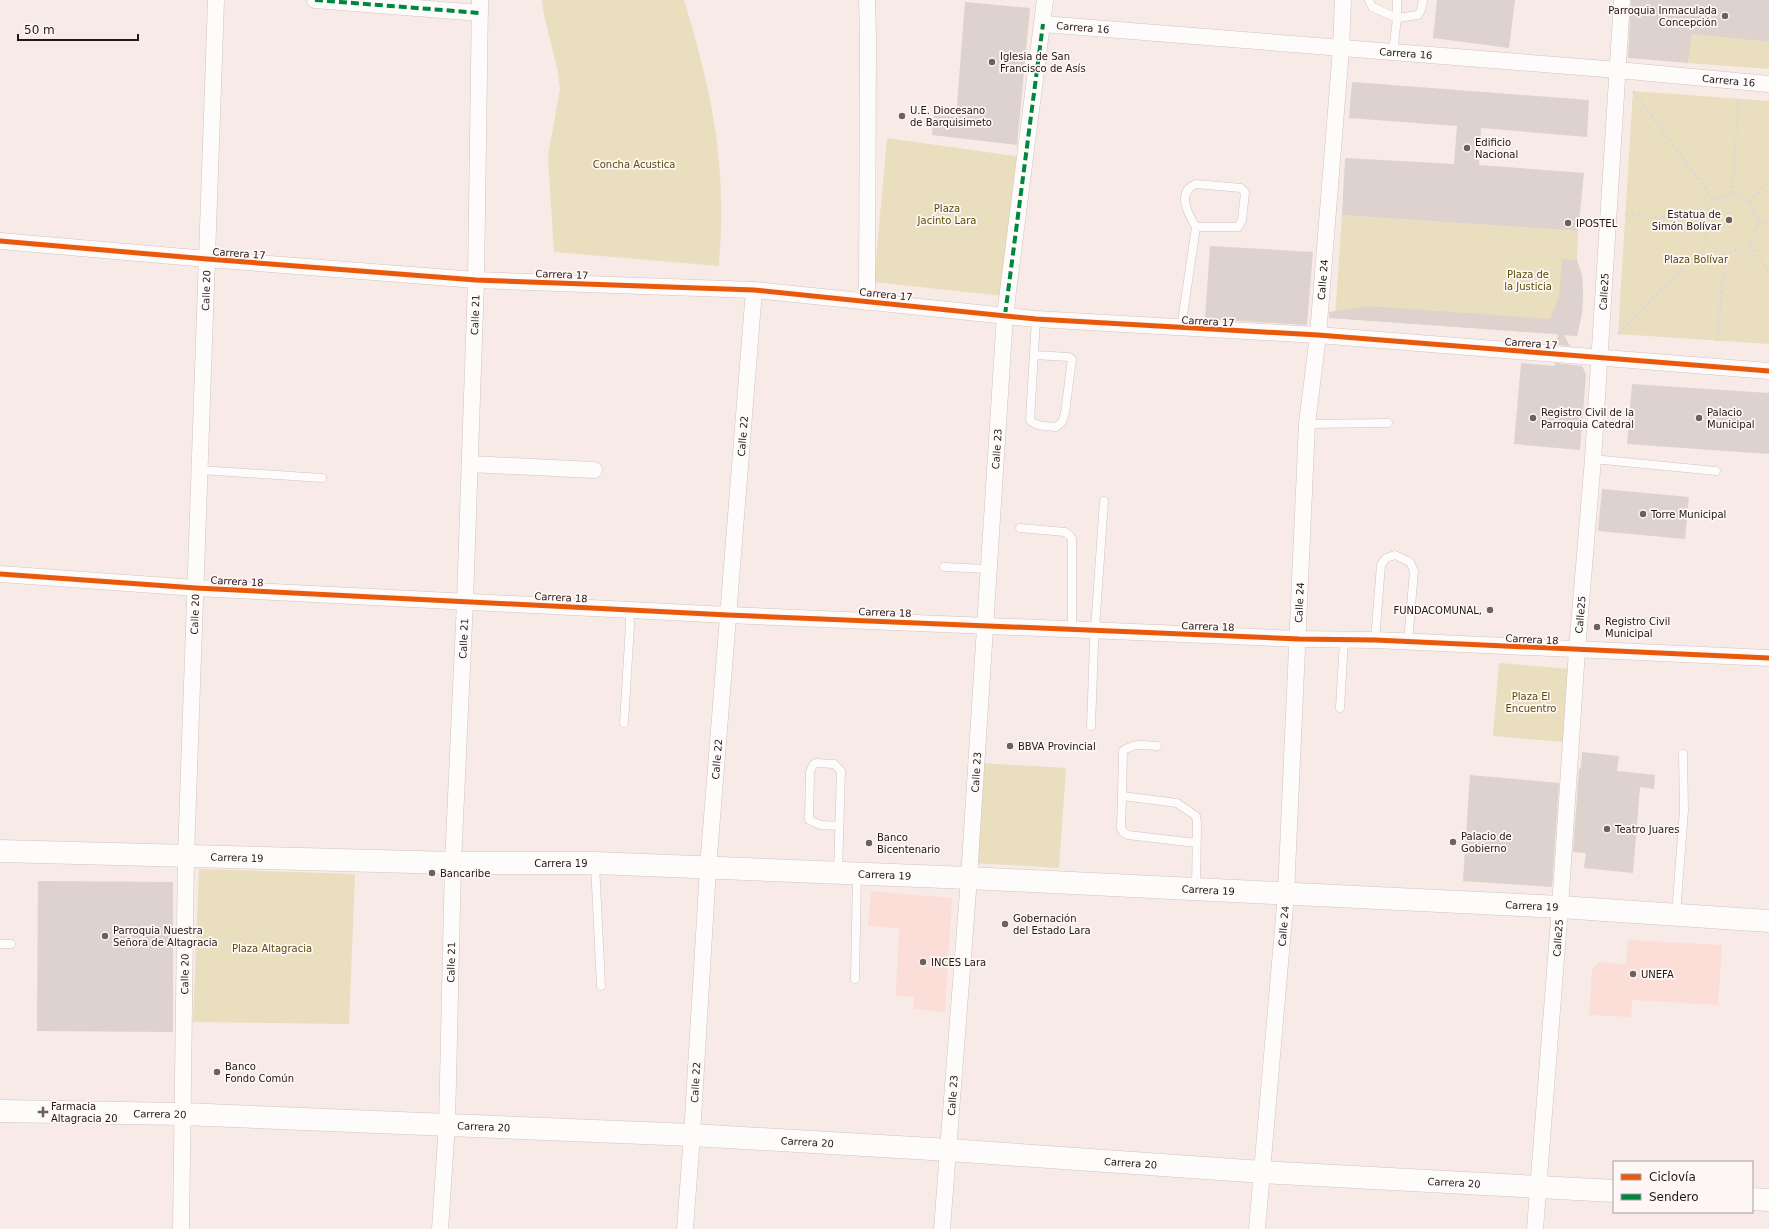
<svg xmlns="http://www.w3.org/2000/svg" width="1769" height="1229" font-family="'DejaVu Sans',sans-serif">
  <style>
    .built { fill: #fbded8 }
    .green { fill: #e9debe }
    .building { fill: #ddd2cd }
    .lines { fill: none; stroke-linecap: round; stroke-linejoin: round }
    .lane-casing { stroke: #d0c4c1; stroke-width: 9 }
    .street-casing { stroke: #d0c4c1; stroke-width: 17 }
    .secondary-casing { stroke: #d0c4c1; stroke-width: 23 }
    .path { stroke: #ddd8d8; stroke-width: 2.5; stroke-dasharray: 3 3; stroke-linecap: butt }
    .lane { stroke: #fefcfb; stroke-width: 8 }
    .street { stroke: #fefcfb; stroke-width: 16 }
    .secondary { stroke: #fefcfb; stroke-width: 22 }
    .quiet { stroke: #00873e; stroke-width: 4; stroke-dasharray: 8 4; stroke-linecap: butt }
    .cycleway-casing { stroke: #fef7f6; stroke-width: 8 }
    .cycleway { stroke: #e8590c; stroke-width: 5 }
    .poi-dot { fill: #6d615e; stroke: #fef7f6; stroke-width: 1.5 }
    .labels { text-anchor: middle; stroke-width: 3.5; stroke-linejoin: round; paint-order: stroke }
    .poi-label { font-size: 10px; fill: #221715; stroke: #fef7f6; text-anchor: start }
    .street-label { font-size: 10px; fill: #221715; stroke: #fef7f6 }
    .park-label { font-size: 10px; fill: #574e02; stroke: #fef7f6 }
  </style>
  <rect width="100%" height="100%" fill="#f8eae6"/>
  <!-- built -->
  <g class="built">
    <path d="M871,891l81,7 -7,114 -32,-3 1,-12 -18,-1 3,-68 -31,-2z"/>
    <path d="M1628,940l94,5 -4,60 -86,-5 -1,17 -42,-2 3,-45 7,-8 27,2z"/>
  </g>
  <!-- green -->
  <g class="green">
    <path d="M542,0h142c20,66 37,133 37,203 1,21 -1,42 -2,63l-165,-14 -6,-96 12,-67 -2,-17 -14,-57z"/>
    <path d="M1692,34l77,8v27l-81,-6z"/>
    <path d="M1633,91l136,10v243l-151,-10z"/>
    <path d="M887,138l134,19 -18,139 -129,-14z"/>
    <path d="M1342,215l236,16 -1,29 5,16 1,17 -1,20 -5,23 -242,-18z"/>
    <path d="M1499,663l71,6 -7,73 -70,-6z"/>
    <path d="M981,763l85,5 -7,100 -85,-5z"/>
    <path d="M199,869l156,5 -6,150 -156,-2z"/>
  </g>
  <!-- building -->
  <g class="building">
    <path d="M1437,0h78l-6,48 -76,-10z"/>
    <path d="M1631,0h138v42l-77,-8 -4,29 -60,-5z"/>
    <path d="M965,2l65,6 -13,137 -85,-10 2,-20 22,2z"/>
    <path d="M1352,82l237,18 -2,37 -106,-9 -2,37 105,8 -6,58 -236,-16 3,-57 109,6 3,-38 -108,-8z"/>
    <path d="M1210,246l103,6 -6,73 -102,-6z"/>
    <path d="M1562,259l15,1 5,16 1,17 -1,20 -5,23 -13,-1 6,11 -13,-1 1,-11 -229,-16v-6l38,-6 183,13 9,-23z"/>
    <path d="M1521,363l34,3v-3l27,3 4,8 -6,76 -66,-6z"/>
    <path d="M1632,384l137,9v61l-142,-10z"/>
    <path d="M1602,489l87,8 -4,42 -87,-8z"/>
    <path d="M1582,752l37,4 -2,15 38,4 -1,14 -14,-2 -7,86 -49,-5 2,-15 -13,-1 6,-83 2,-1z"/>
    <path d="M1470,775l89,8 -7,104 -89,-6z"/>
    <path d="M38,881l135,1v150l-136,-1z"/>
  </g>
  <g class="lines">
    <!-- lane casing -->
    <g class="lane-casing">
      <g id="lane">
        <path d="M1369,0l3,7 25,11 21,-3 3,-5 2,-10"/>
        <path d="M1393,53l4,-35v-18"/>
        <path d="M1181,328l15,-101c-8,-13 -20,-35 0,-43l45,4 4,4 -3,28 -4,7h-42"/>
        <path d="M1034,355l35,2 3,2 -7,54 -3,9 -6,5c-8,-1 -21,0 -26,-7l6,-101"/>
        <path d="M1307,424l81,-1"/>
        <path d="M1593,459l123,12"/>
        <path d="M200,470l122,8"/>
        <path d="M1020,528l45,4 4,3 3,4v89"/>
        <path d="M944,567l44,2"/>
        <path d="M1375,640l6,-75 5,-7 9,-3 15,7 4,9 -6,71"/>
        <path d="M1340,708l4,-68"/>
        <path d="M624,723l6,-98 -1,-16"/>
        <path d="M1091,726l3,-83 10,-142"/>
        <path d="M1122,796l1,-45c11,-8 21,-6 34,-5"/>
        <path d="M1196,843l-68,-8 -5,-3 -2,-4 1,-32 55,7 19,13 1,7 -1,66"/>
        <path d="M595,864l6,122"/>
        <path d="M838,872l3,-101 -7,-7 -18,-1 -3,2 -3,7 -1,48 12,5 18,1"/>
        <path d="M1676,914l8,-104 -1,-56"/>
        <path d="M0,944h11"/>
        <path d="M855,979l2,-104"/>
      </g>
    </g>
    <!-- street casing -->
    <g class="street-casing">
      <g id="street">
        <path d="M315,0l165,13"/>
        <path id="s1" d="M1043,24l575,46 151,14"/>
        <path d="M0,241l207,18 269,21 278,10 282,29 282,16 451,36"/>
        <path d="M867,302l1,-266 -1,-36"/>
        <path d="M470,464l124,6"/>
        <path d="M0,574l196,14 532,27 571,24 76,1 394,18"/>
        <path id="s2" d="M181,1229l5,-373 30,-856"/>
        <path id="s3" d="M440,1229l7,-105 6,-261 12,-262 11,-321 4,-280"/>
        <path id="s4" d="M685,1229l7,-94 16,-267 46,-578"/>
        <path id="s5" d="M942,1229l27,-351 36,-563 40,-315"/>
        <path id="s6" d="M1257,1229l29,-335 21,-470 11,-89 23,-286 2,-49"/>
        <path id="s7" d="M1535,1229l25,-322 17,-257 16,-191 29,-459"/>
      </g>
    </g>
    <!-- secondary casing -->
    <g class="secondary-casing">
      <g id="secondary">
        <path id="s8" d="M0,851l453,12h142l374,15 591,29 209,14"/>
        <path id="s9" d="M0,1111l183,3 509,21 257,15 313,22 352,19"/>
        <path d="M1752,1199l17,1"/>
      </g>
    </g>
    <!-- path -->
    <g class="path">
      <path d="M1633,91l81,109"/>
      <path d="M1732,194l17,8 9,20 -9,23 -24,9 -18,-10 -7,-24 14,-20z"/>
      <path d="M1732,194l7,-95"/>
      <path d="M1749,202l20,-21"/>
      <path d="M1625,214l75,6"/>
      <path d="M1758,222l11,1"/>
      <path d="M1749,245l20,27"/>
      <path d="M1618,334l89,-90"/>
      <path d="M1717,341l8,-87"/>
    </g>
    <!-- lane -->
    <use href="#lane" class="lane"/>
    <!-- street -->
    <use href="#street" class="street"/>
    <!-- secondary -->
    <use href="#secondary" class="secondary"/>
    <!-- quiet -->
    <g class="quiet">
      <path d="M315,0l165,13"/>
      <path d="M1005,315l38,-291"/>
    </g>
    <!-- cycleway casing -->
    <g class="cycleway-casing">
      <g id="cycleway">
        <path d="M0,241l207,18 269,21 278,10 282,29 282,16 451,36"/>
        <path d="M0,574l196,14 532,27 571,24 76,1 394,18"/>
      </g>
    </g>
    <!-- cycleway -->
    <use href="#cycleway" class="cycleway"/>
  </g>
  <!-- markers -->
  <g class="poi-dot">
    <circle cx="1725" cy="16" r="4"/>
    <circle cx="992" cy="62" r="4"/>
    <circle cx="902" cy="116" r="4"/>
    <circle cx="1467" cy="148" r="4"/>
    <circle cx="1729" cy="220" r="4"/>
    <circle cx="1568" cy="223" r="4"/>
    <circle cx="1533" cy="418" r="4"/>
    <circle cx="1699" cy="418" r="4"/>
    <circle cx="1643" cy="514" r="4"/>
    <circle cx="1490" cy="610" r="4"/>
    <circle cx="1597" cy="627" r="4"/>
    <circle cx="1010" cy="746" r="4"/>
    <circle cx="1607" cy="829" r="4"/>
    <circle cx="1453" cy="842" r="4"/>
    <circle cx="869" cy="843" r="4"/>
    <circle cx="432" cy="873" r="4"/>
    <circle cx="1005" cy="924" r="4"/>
    <circle cx="105" cy="936" r="4"/>
    <circle cx="923" cy="962" r="4"/>
    <circle cx="1633" cy="974" r="4"/>
    <circle cx="217" cy="1072" r="4"/>
    <path d="M41 1106h4v4h4v4h-4v4h-4v-4h-4v-4h4z"/>
  </g>
  <g class="labels">
    <!-- poi labels -->
    <g class="poi-label">
      <text x="1717" y="14" text-anchor="end">Parroquia Inmaculada<tspan x="1717" dy="12">Concepción</tspan></text>
      <text x="1000" y="60">Iglesia de San<tspan x="1000" dy="12">Francisco de Asís</tspan></text>
      <text x="910" y="114">U.E. Diocesano<tspan x="910" dy="12">de Barquisimeto</tspan></text>
      <text x="1475" y="146">Edificio<tspan x="1475" dy="12">Nacional</tspan></text>
      <text x="1721" y="218" text-anchor="end">Estatua de<tspan x="1721" dy="12">Simón Bolívar</tspan></text>
      <text x="1576" y="227">IPOSTEL</text>
      <text x="1541" y="416">Registro Civil de la<tspan x="1541" dy="12">Parroquia Catedral</tspan></text>
      <text x="1707" y="416">Palacio<tspan x="1707" dy="12">Municipal</tspan></text>
      <text x="1651" y="518">Torre Municipal</text>
      <text x="1482" y="614" text-anchor="end">FUNDACOMUNAL,</text>
      <text x="1605" y="625">Registro Civil<tspan x="1605" dy="12">Municipal</tspan></text>
      <text x="1018" y="750">BBVA Provincial</text>
      <text x="1615" y="833">Teatro Juares</text>
      <text x="1461" y="840">Palacio de<tspan x="1461" dy="12">Gobierno</tspan></text>
      <text x="877" y="841">Banco<tspan x="877" dy="12">Bicentenario</tspan></text>
      <text x="440" y="877">Bancaribe</text>
      <text x="1013" y="922">Gobernación<tspan x="1013" dy="12">del Estado Lara</tspan></text>
      <text x="113" y="934">Parroquia Nuestra<tspan x="113" dy="12">Señora de Altagracia</tspan></text>
      <text x="931" y="966">INCES Lara</text>
      <text x="1641" y="978">UNEFA</text>
      <text x="225" y="1070">Banco<tspan x="225" dy="12">Fondo Común</tspan></text>
      <text x="51" y="1110">Farmacia<tspan x="51" dy="12">Altagracia 20</tspan></text>
    </g>
    <!-- street labels -->
    <g class="street-label">
      <text dy="4" stroke="none"><textPath href="#s1" startOffset="40">Carrera 16</textPath></text>
      <text dy="4" stroke="none"><textPath href="#s1" startOffset="364">Carrera 16</textPath></text>
      <text dy="4" stroke="none"><textPath href="#s1" startOffset="688">Carrera 16</textPath></text>
      <text transform="translate(239 253) rotate(4)" y="4">Carrera 17</text>
      <text transform="translate(562 274) rotate(2)" y="4">Carrera 17</text>
      <text dy="4" stroke="none"><textPath href="#s6" startOffset="952">Calle 24</textPath></text>
      <text dy="4" stroke="none"><textPath href="#s2" startOffset="939">Calle 20</textPath></text>
      <text dy="4" stroke="none"><textPath href="#s7" startOffset="940">Calle25</textPath></text>
      <text transform="translate(886 294) rotate(6)" y="4">Carrera 17</text>
      <text dy="4" stroke="none"><textPath href="#s3" startOffset="915">Calle 21</textPath></text>
      <text transform="translate(1208 321) rotate(3)" y="4">Carrera 17</text>
      <text transform="translate(1531 343) rotate(4)" y="4">Carrera 17</text>
      <text dy="4" stroke="none"><textPath href="#s4" startOffset="795">Calle 22</textPath></text>
      <text dy="4" stroke="none"><textPath href="#s5" startOffset="782">Calle 23</textPath></text>
      <text transform="translate(237 581) rotate(3)" y="4">Carrera 18</text>
      <text transform="translate(561 597) rotate(3)" y="4">Carrera 18</text>
      <text dy="4" stroke="none"><textPath href="#s6" startOffset="628">Calle 24</textPath></text>
      <text transform="translate(885 612) rotate(2)" y="4">Carrera 18</text>
      <text dy="4" stroke="none"><textPath href="#s2" startOffset="615">Calle 20</textPath></text>
      <text dy="4" stroke="none"><textPath href="#s7" startOffset="616">Calle25</textPath></text>
      <text transform="translate(1208 626) rotate(2)" y="4">Carrera 18</text>
      <text dy="4" stroke="none"><textPath href="#s3" startOffset="591">Calle 21</textPath></text>
      <text transform="translate(1532 639) rotate(3)" y="4">Carrera 18</text>
      <text dy="4" stroke="none"><textPath href="#s4" startOffset="471">Calle 22</textPath></text>
      <text dy="4" stroke="none"><textPath href="#s5" startOffset="458">Calle 23</textPath></text>
      <text dy="4" stroke="none"><textPath href="#s8" startOffset="237">Carrera 19</textPath></text>
      <text dy="4" stroke="none"><textPath href="#s8" startOffset="561">Carrera 19</textPath></text>
      <text dy="4" stroke="none"><textPath href="#s8" startOffset="885">Carrera 19</textPath></text>
      <text dy="4" stroke="none"><textPath href="#s8" startOffset="1209">Carrera 19</textPath></text>
      <text dy="4" stroke="none"><textPath href="#s8" startOffset="1533">Carrera 19</textPath></text>
      <text dy="4" stroke="none"><textPath href="#s6" startOffset="304">Calle 24</textPath></text>
      <text dy="4" stroke="none"><textPath href="#s7" startOffset="292">Calle25</textPath></text>
      <text dy="4" stroke="none"><textPath href="#s3" startOffset="267">Calle 21</textPath></text>
      <text dy="4" stroke="none"><textPath href="#s2" startOffset="255">Calle 20</textPath></text>
      <text dy="4" stroke="none"><textPath href="#s4" startOffset="147">Calle 22</textPath></text>
      <text dy="4" stroke="none"><textPath href="#s5" startOffset="134">Calle 23</textPath></text>
      <text dy="4" stroke="none"><textPath href="#s9" startOffset="160">Carrera 20</textPath></text>
      <text dy="4" stroke="none"><textPath href="#s9" startOffset="484">Carrera 20</textPath></text>
      <text dy="4" stroke="none"><textPath href="#s9" startOffset="808">Carrera 20</textPath></text>
      <text dy="4" stroke="none"><textPath href="#s9" startOffset="1132">Carrera 20</textPath></text>
      <text dy="4" stroke="none"><textPath href="#s9" startOffset="1456">Carrera 20</textPath></text>
    </g>
    <!-- park labels -->
    <g class="park-label">
      <text x="634" y="168">Concha Acustica</text>
      <text x="947" y="212">Plaza<tspan x="947" dy="12">Jacinto Lara</tspan></text>
      <text x="1696" y="263">Plaza Bolívar</text>
      <text x="1528" y="278">Plaza de<tspan x="1528" dy="12">la Justicia</tspan></text>
      <text x="1531" y="700">Plaza El<tspan x="1531" dy="12">Encuentro</tspan></text>
      <text x="272" y="952">Plaza Altagracia</text>
    </g>
  </g>
  <!-- legend -->
  <rect x="1613" y="1161" width="140" height="52" fill="#fef7f6" stroke="#a69d9c"/>
  <rect x="1621" y="1174" width="20" height="6" fill="#e8590c" stroke="#a69d9c"/>
  <text x="1649" y="1181" font-size="12" fill="#221715">Ciclovía</text>
  <rect x="1621" y="1194" width="20" height="6" fill="#00873e" stroke="#a69d9c"/>
  <text x="1649" y="1201" font-size="12" fill="#221715">Sendero</text>
  <!-- scale -->
  <path d="M18 34v6h120v-6" fill="none" stroke="#221715" stroke-width="2"/>
  <text x="24" y="34" font-size="12" fill="#221715" stroke="#fef7f6" stroke-width="3" paint-order="stroke">50 m</text>
</svg>
